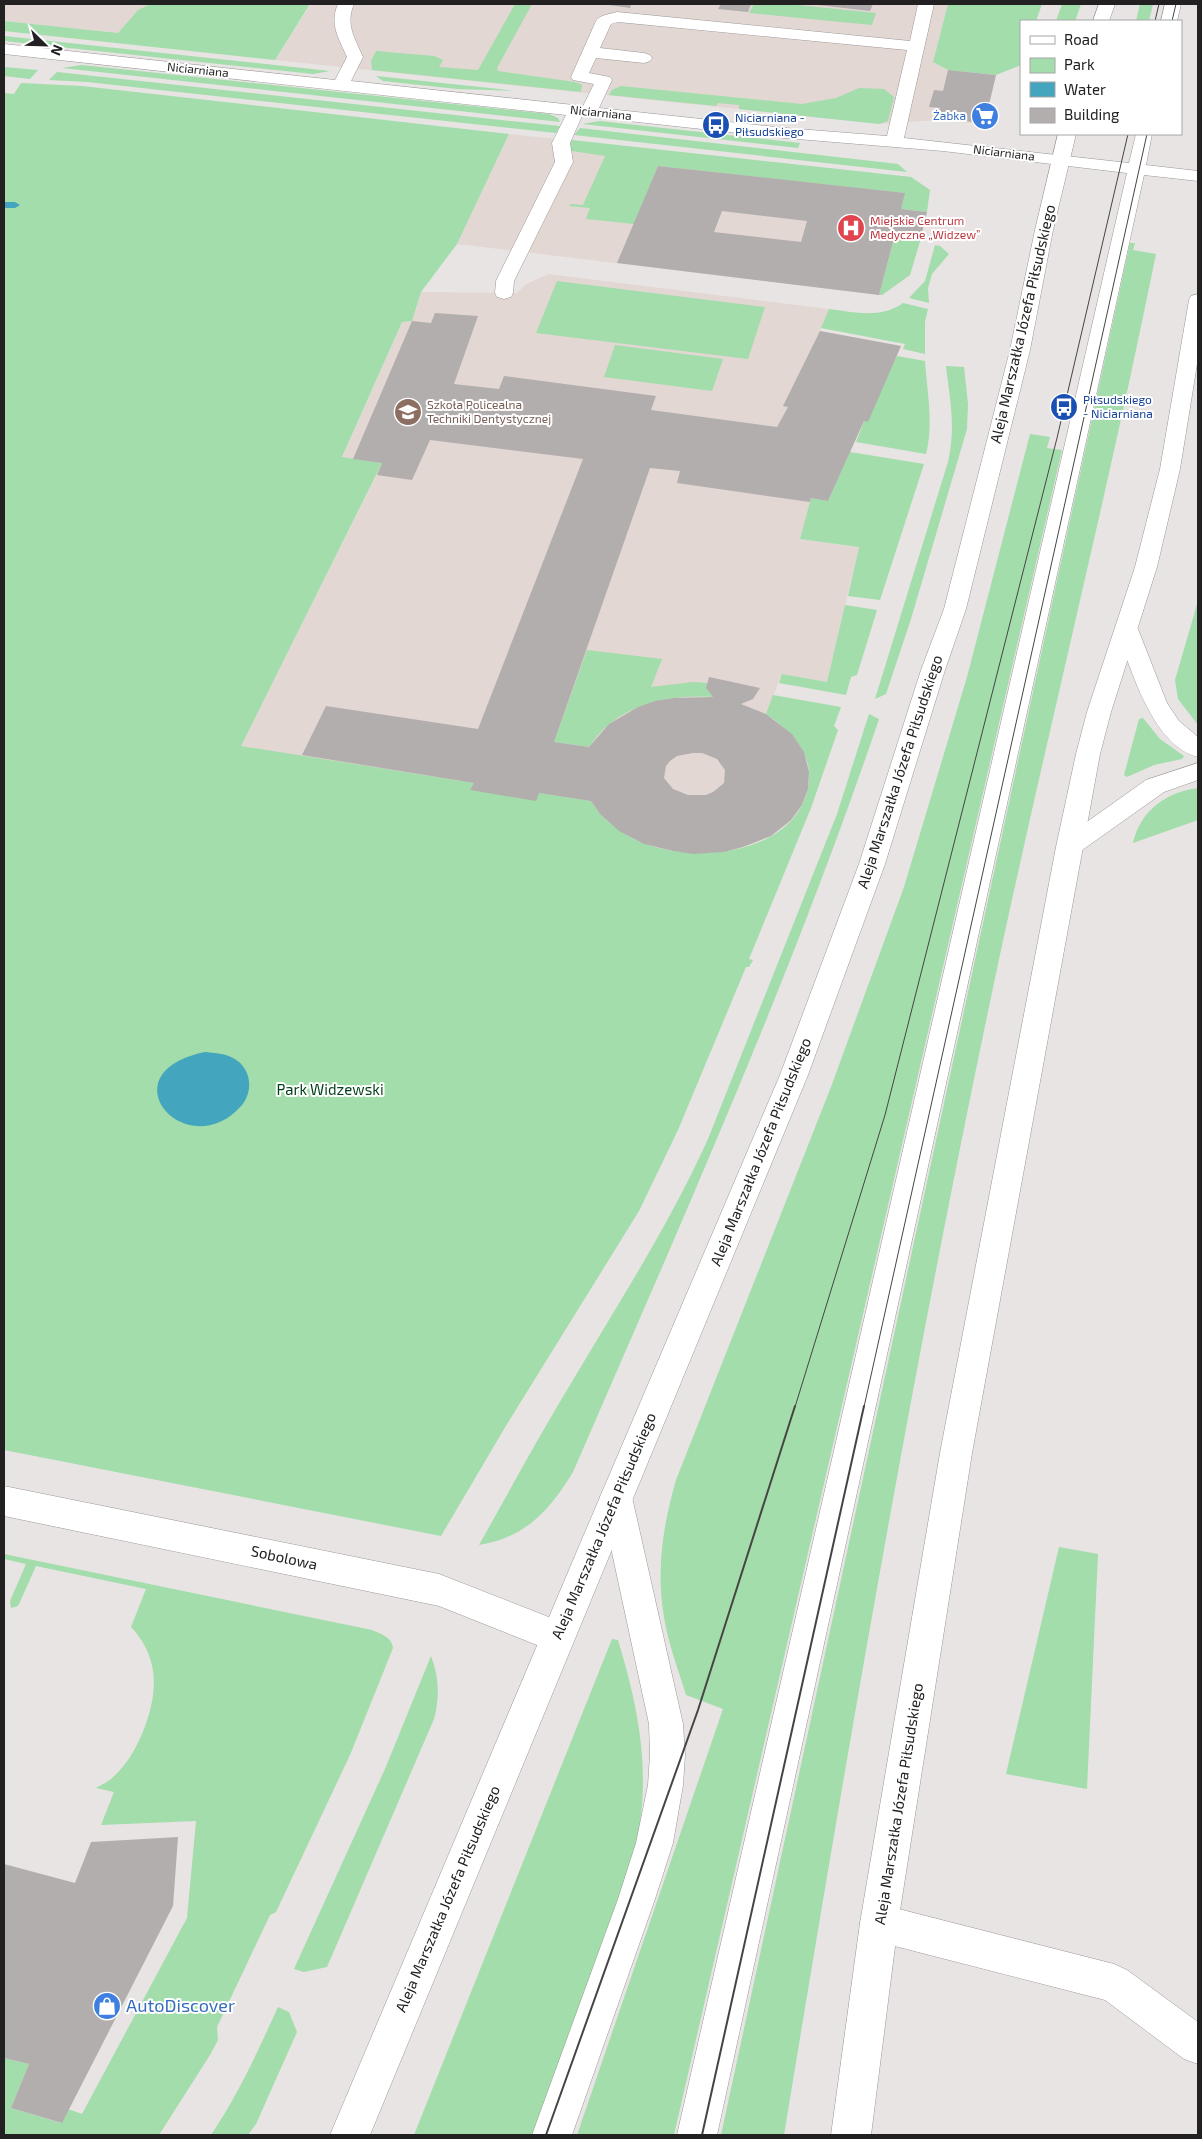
<svg xmlns="http://www.w3.org/2000/svg" width="1202" height="2139" font-family="'Exo 2',sans-serif">
  <style>
    .built { fill: #e2d7d3 }
    .green { fill: #a2ddab }
    .water { fill: #43a6be }
    .lines { fill: none; stroke-linecap: round; stroke-linejoin: round }
    .stream { fill: #43a6be; fill-rule: evenodd }
    .building { fill: #b2aead; fill-rule: evenodd }
    .minor-casing { stroke: #9b9796; stroke-width: 1 }
    .major-casing { stroke: #9b9796; stroke-width: 1 }
    .minor { fill: #fff; fill-rule: evenodd }
    .major { fill: #fff; fill-rule: evenodd }
    .tram-far1 { stroke: #474444; stroke-width: 1 }
    .tram { stroke: #474444; stroke-width: 2 }
    .labels { text-anchor: middle; stroke-width: 4; stroke-linejoin: round; paint-order: stroke }
    .far-street-label { font-size: 12px; fill: #222020; stroke: #fff }
    .far-shop-label { font-size: 12px; fill: #366cbe; stroke: #fff; text-anchor: end }
    .far-transit-label { font-size: 12px; fill: #164399; stroke: #fff; text-anchor: start }
    .far-health-label { font-size: 12px; fill: #be3a42; stroke: #fff; text-anchor: start }
    .far-education-label { font-size: 12px; fill: #785e54; stroke: #fff; text-anchor: start }
    .street-label { font-size: 15px; fill: #222020; stroke: #fff }
    .park-label { font-size: 15px; fill: #003f17; stroke: #fff }
    .near-shop-label { font-size: 18px; fill: #366cbe; stroke: #fff; text-anchor: start }
  </style>
  <rect width="100%" height="100%" fill="#e7e4e3"/>
  <!-- built -->
  <g class="built">
    <path d="M4,4h146l-12,6 -20,23 -114,-12z"/>
    <path d="M311,4h637l-15,58 15,8 48,5 -8,34 10,1 -3,15 -58,-5 -58,4 -604,-64z"/>
    <path d="M509,134l402,43 19,13 -10,51 -10,34 -28,20 -425,-51z"/>
    <path d="M548,274l281,35 -9,22 81,15 -33,76 -4,-1 -36,80 -17,-3 -11,41 59,8 -32,135 -45,-8 -16,40 26,20 12,18 4,13 2,13 -5,22 -10,16 -11,11 -13,9 -19,8 -38,9 -21,1 -30,-5 -28,-9 -16,-9 -24,-23 -59,-7 -295,-55 141,-282 -40,-6 60,-136 10,-1 9,-29 96,1 8,-8z"/>
  </g>
  <!-- green -->
  <g class="green">
    <path d="M150,4h160l-35,56 -271,-29v-10l114,12 20,-23z"/>
    <path d="M515,4h17l-35,64 1,3 77,11 7,3 -1,7 -209,-22 -1,-9 5,-10 58,5 9,4 -4,7 39,3z"/>
    <path d="M754,4h34l88,9 -4,12 -123,-12z"/>
    <path d="M948,4h94l-6,17h-15v44l-25,10 -48,-5 -15,-8z"/>
    <path d="M1062,4h19l-6,17h-19z"/>
    <path d="M1140,4h13l-4,17h-13z"/>
    <path d="M4,36l326,35 -17,3 -28,-3 -281,-30z"/>
    <path d="M82,65l467,49 9,4 2,4 -498,-54z"/>
    <path d="M4,67l34,3 -8,9 -26,-3z"/>
    <path d="M57,72l444,48 59,6 -4,7 -469,-51 -38,-2z"/>
    <path d="M376,76l123,13 16,2 -58,-2 -74,-8z"/>
    <path d="M21,83l61,3 427,48 -52,110 -36,48 -9,29 -10,1 -60,135 40,6 -141,283 233,37 -3,6 68,4 52,8c9,16 24,27 39,36 52,29 163,22 178,-49 7,-34 -17,-57 -42,-74l7,-19 68,12 -7,19 4,4 -27,78 -62,151 4,1 -4,7h-3l-68,163 -39,81 -135,218 -63,107 -437,-86v-1357l10,1z"/>
    <path d="M621,86l181,18 34,-6 23,-10 25,1 10,8 -6,24 -9,3 -140,-15v-4l-21,-2 -2,3 -107,-11 3,-5z"/>
    <path d="M600,121l200,22 -2,5 -216,-24z"/>
    <path d="M580,128l318,36 9,8 -333,-37z"/>
    <path d="M572,140l339,37 19,13 -3,22 -26,-3 3,-16 -246,-27 -24,58 -48,-5 4,-11 -21,-2 2,-2 12,1 22,-49 -33,-5 -4,-2z"/>
    <path d="M894,238l26,3 -10,34 -28,20h-3z"/>
    <path d="M1130,243h5l-2,7 23,4c-47,233 -105,464 -155,696 -84,393 -152,789 -217,1185h-63z"/>
    <path d="M935,245l5,1 9,8 -17,20 -4,14 1,15 -20,-5 16,-17z"/>
    <path d="M557,281l208,26 -17,52 -212,-26z"/>
    <path d="M903,303l25,6 -3,13v32l-22,-5 2,-5 -84,-16 8,-19c25,3 52,10 74,-6z"/>
    <path d="M615,345l108,14 -11,32 -108,-14z"/>
    <path d="M897,356l28,5c2,32 9,62 1,93l-70,-12 8,-21z"/>
    <path d="M946,366l18,1 4,37 -1,25 -56,190 -25,75 -11,5 73,-237c8,-36 2,-61 -2,-96z"/>
    <path d="M1030,434l20,3 -3,11 15,2 -388,1685h-97l146,-426 -37,-14c-8,-26 -18,-52 -22,-78 -8,-47 -1,-92 12,-137l155,-393 73,-200 63,-210z"/>
    <path d="M850,452l74,12 -44,136 -32,-4 11,-49 -59,-8 11,-41 17,3z"/>
    <path d="M1198,601v124l-20,-26 -3,-19z"/>
    <path d="M845,605l32,5 -20,65 -6,2 -5,18 -67,-12 3,-9 45,8z"/>
    <path d="M587,650l75,9 -11,28 42,-5 14,1v5l6,9c-47,-3 -97,8 -124,50l-35,-5z"/>
    <path d="M869,714l10,5c-87,257 -198,504 -306,753 -24,39 -47,65 -94,73 31,-55 61,-111 94,-165 47,-79 97,-157 135,-241l129,-325z"/>
    <path d="M1143,718l17,21 24,17 -2,3 -28,6 -27,12 -3,-2 15,-56z"/>
    <path d="M1198,788v32l-65,23c7,-32 33,-51 65,-55z"/>
    <path d="M1059,1547l39,7 -11,235 -81,-15z"/>
    <path d="M4,1554l368,76c9,4 20,7 21,18l-43,107 -74,157 -6,3 -53,112 1,13 -8,15 -51,80h-155v-77l25,6 -18,44 50,15 7,-14 14,5 105,-196 9,-97 -95,4 13,-33 -18,-4c5,-3 12,-6 16,-10 14,-12 23,-28 30,-44 16,-39 19,-75 -11,-107l15,-38 -110,-23 -17,38 -1,2 -7,2 -1,-7 16,-37 -22,-5z"/>
    <path d="M612,1639l6,1c25,83 36,152 10,236l-95,259h-119z"/>
    <path d="M431,1656c8,21 9,41 3,63l-107,248 -23,5 -10,-3 91,-200z"/>
    <path d="M278,2007l11,5 8,20 -41,92 -8,11h-37c27,-40 47,-84 67,-128z"/>
  </g>
  <!-- water -->
  <path class="water" d="M205,1052c9,1 18,1 26,5 19,8 24,32 11,48 -54,63 -139,-32 -37,-53z"/>
  <g class="lines">
    <!-- stream -->
    <path class="stream" d="M4,202h11l5,3 -5,3h-11z"/>
  </g>
  <!-- building -->
  <g class="building">
    <path d="M602,4h38l-9,1 -1,3z"/>
    <path d="M721,4h30l-3,8 -30,-3z"/>
    <path d="M809,4h64l-3,7z"/>
    <path d="M948,70l48,5 -8,34 10,1 -3,15 -38,-5 1,-4 -20,-2 2,-6 -11,-1 5,-17 9,1z"/>
    <path d="M658,166l247,27 -4,16 26,3 -7,29 -26,-3 -15,57 -262,-32zM722,211l85,10 -6,21 -87,-10z"/>
    <path d="M435,313l43,3 -24,68 45,5 5,-13 152,20 -5,14 126,17 11,-20 -5,-1 37,-75 81,15 -33,76 -4,-1 -36,80 -17,-3 -1,4 -133,-19 3,-12 -30,-3 -96,274 35,5 20,-23 29,-17 17,-6 19,-3 39,-1 -7,-9 3,-11 51,11 -7,11 -12,5 25,10 26,20 12,18 5,20 -1,17 -6,16 -11,15 -20,16 -28,11 -19,5 -31,2 -20,-3 -29,-7 -25,-13 -19,-17 -9,-13 -52,-8 -3,8 -66,-11 4,-7 -172,-28 24,-49 152,23 105,-270 -153,-19 -18,40 -35,-5 5,-12 -29,-4 59,-138 19,2zM693,753h9l15,6 8,11 -1,13 -11,9 -7,3h-18l-15,-6 -9,-11 2,-12 4,-5 7,-5z"/>
    <path d="M178,1837l-5,69 -111,217 -51,-15 18,-44 -25,-6v-194l71,19 16,-41z"/>
  </g>
  <g class="lines">
    <!-- minor casing -->
    <g class="minor-casing">
      <g id="minor">
        <path d="M338,4h16c-9,20 1,35 9,53l-12,24 232,25 11,-22 -21,-4 -2,-3 25,-56c4,-6 14,-7 21,-9l293,29 8,-37h16l-30,134 225,25 7,-29h16l-6,31 52,6v10l-54,-6 -427,1960h-40l450,-1962 -184,-22 -158,-13 -203,-22 -12,27 3,19 -59,119 -1,12 -2,4 -7,2 -7,-2 -2,-4 1,-12 59,-119 -3,-19 14,-28 -562,-61v-10l331,36 12,-23c-8,-18 -18,-33 -9,-53zM618,22l289,28 -20,86 -102,-8 -186,-20 13,-28 -2,-3 -21,-4 7,-15 48,5 6,-2 2,-3 -2,-3 -6,-2 -44,-5 11,-24z"/>
        <path d="M1165,4h16l-4,17h-16z"/>
        <path d="M1127,622l8,2 3,5 29,74 12,18 19,16v20c-46,-11 -67,-89 -82,-128l3,-5z"/>
        <path d="M1198,763v17l-34,12 -86,61 -9,3 -9,-3 -4,-6 4,-6 86,-61z"/>
        <path d="M616,1482l11,4 5,11 51,227 2,31 -2,30 -10,58 -18,56 -83,236h-40l86,-236 18,-56 12,-58 2,-30 -1,-31 -49,-227 5,-11z"/>
        <path d="M4,1486l435,88 130,51 5,12 -5,12 -12,4 -118,-47 -435,-90z"/>
        <path d="M879,1904l235,60 13,6 71,52v42l-14,-5 -79,-59 -226,-58 -13,-6 -6,-13 6,-13z"/>
      </g>
    </g>
    <!-- major casing -->
    <g class="major-casing">
      <g id="major">
        <path d="M1099,4h16l-6,17h-16z"/>
        <path d="M1058,134h18l-23,96 -23,120 -64,259 -21,61 -60,194 -77,211 -438,1060h-40l247,-584 203,-476 79,-211 62,-194 23,-61 66,-259 25,-120z"/>
        <path d="M1198,294v64l-18,111 -23,98 -46,145 -11,42 -128,699 -74,470 -27,212h-40l29,-212 80,-470 116,-606 20,-93 11,-42 48,-145 25,-98 29,-169 2,-4z"/>
      </g>
    </g>
    <!-- minor -->
    <use href="#minor" class="minor"/>
    <!-- major -->
    <use href="#major" class="major"/>
    <!-- tram-far1 -->
    <g class="tram-far1">
      <path d="M1155,21l4,-17"/>
      <path d="M1172,21l4,-17"/>
      <path d="M795,1407l90,-292 172,-677 71,-304"/>
      <path d="M864,1407l283,-1273"/>
    </g>
    <!-- tram -->
    <g class="tram">
      <path d="M546,2135l152,-425 97,-304"/>
      <path d="M702,2135l162,-729"/>
    </g>
  </g>
  <!-- icons -->
  <defs>
    <g id="supermarket-disc" transform="scale(1.4375)"><circle r="9.5" fill="#3f7fe0" stroke="#fff"/><path d="M-6-5.5h2.5l.6 2H6L4.5 2H-2.5L-4.4-4H-6ZM-1.5 3.2a1.3 1.3 0 1 0 .1 0ZM3 3.2a1.3 1.3 0 1 0 .1 0Z" fill="#fff"/></g>
    <g id="bus-disc" transform="scale(1.4375)"><circle r="9.5" fill="#1a4fb4" stroke="#fff"/><path d="M-5-6H5V4H4V6H2V4H-2V6H-4V4H-5ZM-3.5-4V0h7V-4ZM-3.5 1.2v1.5H-2V1.2ZM2 1.2v1.5H3.5V1.2Z" fill="#fff"/></g>
    <g id="hospital-disc" transform="scale(1.4375)"><circle r="9.5" fill="#e0444e" stroke="#fff"/><path d="M-5-5h3v3.5h4V-5h3V5h-3V1.5h-4V5h-3Z" fill="#fff"/></g>
    <g id="school-disc" transform="scale(1.4375)"><circle r="9.5" fill="#8d6e63" stroke="#fff"/><path d="M0-5L7-2L0 1L-7-2ZM-4 1L0 2.5L4 1V4Q0 6-4 4Z" fill="#fff"/></g>
    <g id="shop-disc" transform="scale(1.4375)"><circle r="9.5" fill="#3f7fe0" stroke="#fff"/><path d="M-5-2.5h2.3a2.7 3.5 0 0 1 5.4 0H5L5.5 6h-11ZM-1.5-2.5h3a1.5 2.3 0 0 0-3 0Z" fill="#fff"/></g>
  </defs>
  <g fill-rule="evenodd">
    <use href="#supermarket-disc" x="985" y="116"/>
    <use href="#bus-disc" x="716" y="125"/>
    <use href="#hospital-disc" x="851" y="228"/>
    <use href="#bus-disc" x="1064" y="407"/>
    <use href="#school-disc" x="408" y="412"/>
    <use href="#shop-disc" x="107" y="2006"/>
  </g>
  <g class="labels">
    <!-- far-street labels -->
    <g class="far-street-label">
      <text transform="translate(198 70) rotate(6)" y="4">Niciarniana</text>
      <text transform="translate(601 113) rotate(6)" y="4">Niciarniana</text>
      <text transform="translate(1004 153) rotate(7)" y="4">Niciarniana</text>
    </g>
    <!-- far-shop labels -->
    <g class="far-shop-label">
      <text x="966" y="120">Żabka</text>
    </g>
    <!-- far-transit labels -->
    <g class="far-transit-label">
      <text x="735" y="122">Niciarniana -<tspan x="735" dy="14">Piłsudskiego</tspan></text>
      <text x="1083" y="404">Piłsudskiego<tspan x="1083" dy="14">- Niciarniana</tspan></text>
    </g>
    <!-- far-health labels -->
    <g class="far-health-label">
      <text x="870" y="225">Miejskie Centrum<tspan x="870" dy="14">Medyczne „Widzew”</tspan></text>
    </g>
    <!-- far-education labels -->
    <g class="far-education-label">
      <text x="427" y="409">Szkoła Policealna<tspan x="427" dy="14">Techniki Dentystycznej</tspan></text>
    </g>
    <!-- street labels -->
    <g class="street-label">
      <text transform="translate(1023 324) rotate(-77)" y="5">Aleja Marszałka Józefa Piłsudskiego</text>
      <text transform="translate(900 772) rotate(-72)" y="5">Aleja Marszałka Józefa Piłsudskiego</text>
      <text transform="translate(761 1152) rotate(-68)" y="5">Aleja Marszałka Józefa Piłsudskiego</text>
      <text transform="translate(604 1526) rotate(-67)" y="5">Aleja Marszałka Józefa Piłsudskiego</text>
      <text transform="translate(284 1558) rotate(12)" y="5">Sobolowa</text>
      <text transform="translate(899 1804) rotate(-81)" y="5">Aleja Marszałka Józefa Piłsudskiego</text>
      <text transform="translate(448 1899) rotate(-67)" y="5">Aleja Marszałka Józefa Piłsudskiego</text>
    </g>
    <!-- park labels -->
    <g class="park-label">
      <text x="330" y="1095">Park Widzewski</text>
    </g>
    <!-- near-shop labels -->
    <g class="near-shop-label">
      <text x="126" y="2012">AutoDiscover</text>
    </g>
  </g>
  <!-- border -->
  <rect width="1202" height="2139" fill="none" stroke="#222020" stroke-width="10"/>
  <!-- legend -->
  <rect x="1020" y="20" width="162" height="115" fill="#ffffff" stroke="#a7a6a6"/>
  <rect x="1030" y="36" width="25" height="8" fill="#ffffff" stroke="#a7a6a6"/>
  <text x="1064" y="45" font-size="15" fill="#222020">Road</text>
  <rect x="1030" y="58" width="25" height="15" fill="#a2ddab" stroke="#a7a6a6"/>
  <text x="1064" y="70" font-size="15" fill="#222020">Park</text>
  <rect x="1030" y="82" width="25" height="15" fill="#43a6be" stroke="#a7a6a6"/>
  <text x="1064" y="95" font-size="15" fill="#222020">Water</text>
  <rect x="1030" y="108" width="25" height="15" fill="#b2aead" stroke="#a7a6a6"/>
  <text x="1064" y="120" font-size="15" fill="#222020">Building</text>
  <!-- north arrow -->
  <g transform="translate(45 45) rotate(113)" stroke="#ffffff" stroke-width="4" paint-order="stroke">
  <path d="M0-4L9 19L0 12L-9 19Z" fill="#222020"/>
  <text y="-8" font-size="14" font-weight="bold" text-anchor="middle" fill="#222020">N</text>
  </g>
</svg>
